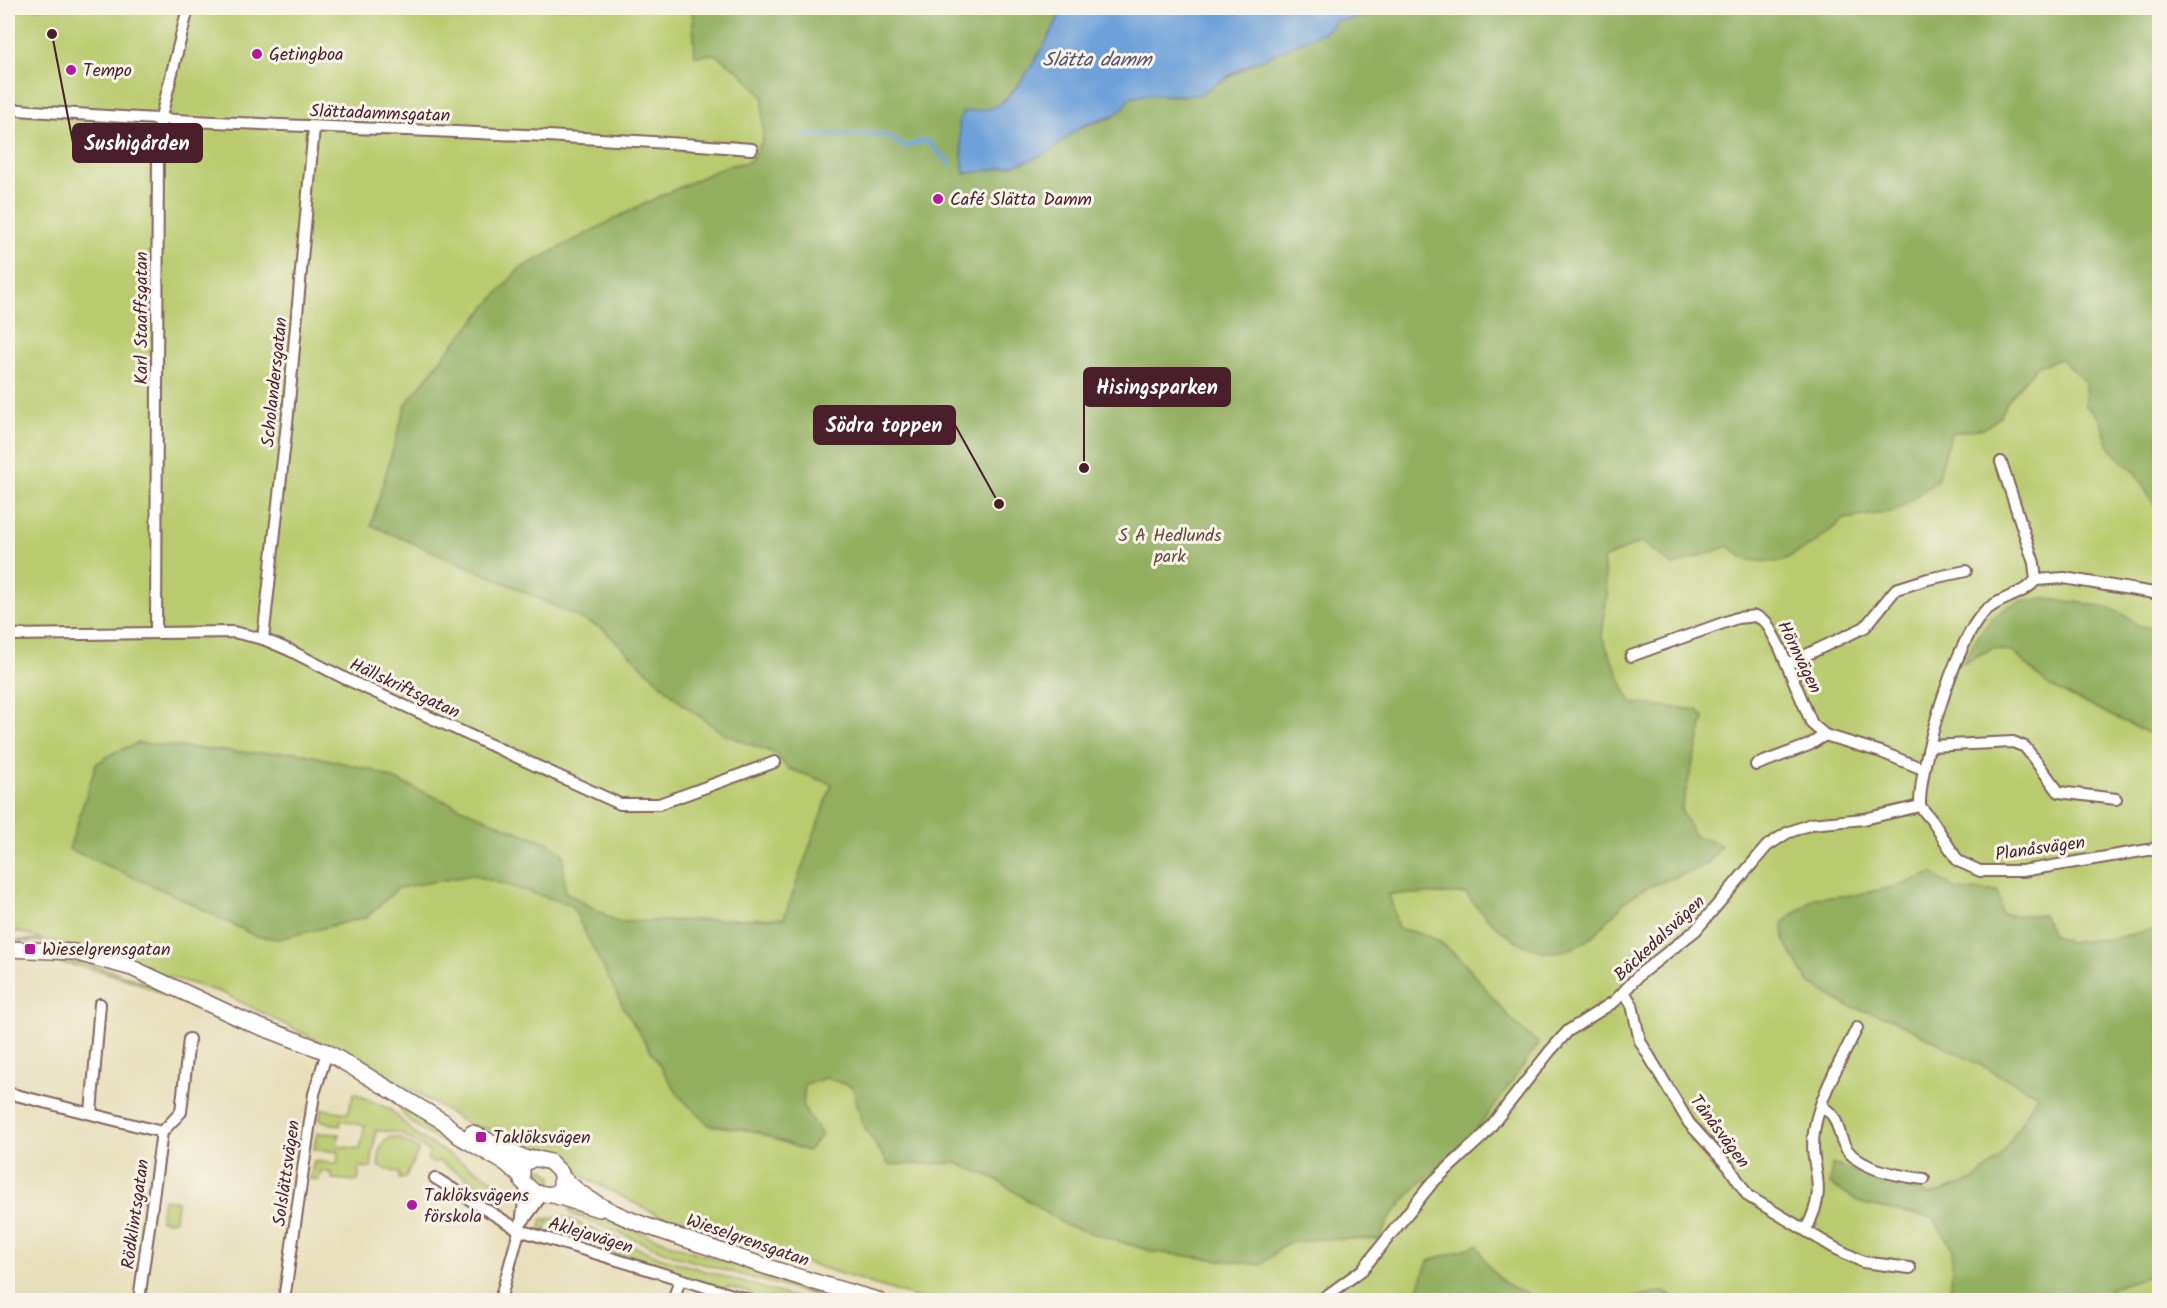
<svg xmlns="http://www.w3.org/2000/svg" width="2167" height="1308" font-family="Kalam,sans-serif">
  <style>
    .green { fill: #b9cb6e; stroke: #82754c; stroke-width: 1.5 }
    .forest { fill: #92af61; stroke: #6e6746; stroke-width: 1.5 }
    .water { fill: #6ea1d9; stroke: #5c6082; stroke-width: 1.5 }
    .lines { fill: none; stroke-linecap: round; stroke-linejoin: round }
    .stream { stroke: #6ea1d9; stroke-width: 4 }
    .street-casing { stroke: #81625d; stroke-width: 14 }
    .secondary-casing { stroke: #81625d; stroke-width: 18 }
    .street { stroke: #fff; stroke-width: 10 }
    .secondary { stroke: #fff; stroke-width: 15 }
    .poi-dot { fill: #b5179e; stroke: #f7f3e8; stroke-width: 2 }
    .labels { text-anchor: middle; stroke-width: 6; stroke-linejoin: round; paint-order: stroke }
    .poi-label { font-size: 18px; fill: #4a1f2b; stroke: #f7f3e8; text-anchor: start }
    .street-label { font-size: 18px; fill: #4a1f2b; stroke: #f7f3e8 }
    .park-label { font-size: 18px; fill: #664a3c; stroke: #f7f3e8 }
    .water-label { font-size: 20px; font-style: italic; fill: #585371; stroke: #f7f3e8 }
    .leader { fill: none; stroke: #4a1f2b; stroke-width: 2 }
    .callout-dot { fill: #4a1f2b; stroke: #f7f3e8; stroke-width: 2 }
    .callout { fill: #4a1f2b; stroke: #4a1f2b; stroke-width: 2 }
    .callout-label { font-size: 20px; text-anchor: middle; font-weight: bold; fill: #fff }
  </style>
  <rect width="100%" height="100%" fill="#f7f3e8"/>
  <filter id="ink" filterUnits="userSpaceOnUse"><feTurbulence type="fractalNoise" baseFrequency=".0167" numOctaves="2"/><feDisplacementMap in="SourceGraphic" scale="12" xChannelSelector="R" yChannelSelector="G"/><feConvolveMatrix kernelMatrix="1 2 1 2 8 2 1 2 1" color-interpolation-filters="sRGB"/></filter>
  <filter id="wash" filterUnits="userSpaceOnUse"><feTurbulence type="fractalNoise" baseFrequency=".008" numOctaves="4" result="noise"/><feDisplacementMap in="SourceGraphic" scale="24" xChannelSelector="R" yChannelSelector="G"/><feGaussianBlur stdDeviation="1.35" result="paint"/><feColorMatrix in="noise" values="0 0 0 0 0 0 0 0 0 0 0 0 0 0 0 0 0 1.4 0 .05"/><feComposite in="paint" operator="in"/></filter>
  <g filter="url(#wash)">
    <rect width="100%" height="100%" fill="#e7dfb9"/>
    <!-- green -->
    <g class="green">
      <path d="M8,8h2151v1292h-1235l-258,-81 -135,-69c-11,-1 -14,-7 -22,-11 -10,-6 -25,-13 -38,-13l-72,-44 -176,-89 -170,-51 -40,-1 29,-2 -26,-8 -3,4h-5z"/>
      <path d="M41,956c78,8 137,41 206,75l-16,-5c-67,-33 -118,-60 -195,-66z"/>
      <path d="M354,1093l37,17 25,25 77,45 12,15 1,6 -5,11 -8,-4 1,-14 -55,-33 -6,2 -6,-4 3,-7 -29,-19 -25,-3 -5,38 -11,-1 -2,14 -26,-2v-6l-12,-2 -1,9 -9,-1 4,-18 23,3 2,-12 -25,-3 3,-16 22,1 -2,12 23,3 5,-23 -24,-6 -1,6 -21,-6 3,-11 26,4z"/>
      <path d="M399,1105l63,39h3l-6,7c-16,-9 -57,-27 -60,-46z"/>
      <path d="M391,1137l9,1 19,12 -14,28 -6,1 1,-5 -22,-8 3,-21z"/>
      <path d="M536,1168l9,2 7,6 -1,8 -7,2 -11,-5 -3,-8z"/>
      <path d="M163,1199l14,2 -2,18 -4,2 -11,-1z"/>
      <path d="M569,1207l122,44 69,21 71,28 -153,-43 -106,-43z"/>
      <path d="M564,1217l98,41 141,42 -33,-2 -7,2 -11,-3 -4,-5 -20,-5 -4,2 -76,-23 -3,-5 -20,-7 -5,2 -28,-14 -7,3 -9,-3 2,-13 -30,-7 -3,11 -6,-2 3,-12z"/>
    </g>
    <!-- forest -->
    <g class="forest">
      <path d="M692,8h371c-15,33 -35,73 -65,97 -10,8 -26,12 -39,17l5,52 46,-8 41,-15 7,-8 25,-17 30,-9 16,-19 15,-3 39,1 38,-14 51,-29 54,-22 11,-11h12l46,-12h764v505l-24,-41 -19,-16 -8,-12 -8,-25 -14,-13 -1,-24 -24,-23 -24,7 -31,37 -6,13 -15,12 -34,5 -14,47 -41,31 -52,8 -29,24 -35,19 -33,-2 -19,-14 -55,20 -31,-24 -39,17 4,35 -5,43 29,66 67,7 6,8 -23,92 13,25 27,10c-5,7 -11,18 -18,21 -22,12 -51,16 -72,31 -15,11 -26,30 -42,42 -48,35 -94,-9 -123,-45h-77l9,34c13,4 30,6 40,13 41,27 59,74 101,102 -26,36 -50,75 -82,106 -26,27 -65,54 -77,90h-58l-35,4 -26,22 -107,-13 -89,-27 -71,-47 -38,-15 -67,2 -27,-41 -9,-37 -27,-9 -21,6 -2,24 19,27 -15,16 -53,-20 -45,-6 -30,-29 -54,-86 -54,-105 -98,-30 -75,13 -31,29 -88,22 -24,-3 -81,-41 -105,-46 27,-85 19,-12 23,-9 113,10 46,-1 75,18 141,60 34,12 16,12 2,38 53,30 166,-4 48,-134 -45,-16 -11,-14 -52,-20 -43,-31 -78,-74 -102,-48 -130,-56 35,-121 40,-51 73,-84 122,-64 85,-39 23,-4 14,-22v-43l-23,-25 -26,-18 -19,2z"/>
      <path d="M2047,599c24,3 75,5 89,26l23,5v108l-110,-52 -36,-34 -20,-4 -30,15c11,-23 29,-53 56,-61 8,-3 19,-2 28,-3z"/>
      <path d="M1932,873l25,17 41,1 4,24h41l9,20 17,7 42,-3 48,-11 1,269 -4,1 4,12 -1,63 -49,15 2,12h-162l3,-51 -20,-31 -70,-14 -33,-20 2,-20 98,31 44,-15 26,-22 38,-63 -148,-77 -42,-12 -39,-23 -25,-42 -1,-19 32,-24 40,-3 47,-10z"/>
      <path d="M1478,1245c15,37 33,45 70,55h-134l14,-39z"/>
      <path d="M1663,1292l17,8h-64z"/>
    </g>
    <!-- water -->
    <path class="water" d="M1063,8h332l-46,12h-12l-11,11 -86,38 -41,26h-55l-15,3c-7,21 -28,20 -46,28 -13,6 -22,19 -33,25 -24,14 -59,19 -86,23l-5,-52 3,-9c10,-2 22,-3 32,-6 24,-9 59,-77 69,-99z"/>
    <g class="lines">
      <!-- stream -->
      <path class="stream" d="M804,135l74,-1 15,4 10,9 23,-7 25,24"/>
    </g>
  </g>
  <g filter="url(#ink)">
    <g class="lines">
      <!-- street casing -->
      <g class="street-casing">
        <g id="street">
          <path d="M8,9v-1"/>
          <path d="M8,109c247,20 496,20 744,40"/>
          <path d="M2036,580l28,-2 96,16"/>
          <path d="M156,632l2,-484 3,-31 27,-109"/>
          <path d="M8,635l225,-3 30,7 26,11 57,29 274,125h39l116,-42"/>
          <path d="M263,639l25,-225 26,-287"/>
          <path d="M1631,656l106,-38 19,-2 10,6 14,26 32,76 13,11 56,17 42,17"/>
          <path d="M1787,664l78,-37 31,-38 32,-10 38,-8"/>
          <path d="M1930,746l83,-4 12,5 34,45 57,7"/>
          <path d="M1756,765l53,-20 16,-10"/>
          <path d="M1920,806l13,16 25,39 22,10h42l138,-23"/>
          <path d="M1625,993l7,12 8,36 49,82 40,44 19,29 85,51 30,15 47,6"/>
          <path d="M8,1093l154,39 -23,168"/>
          <path d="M1821,1106c21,12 14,25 25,42 14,22 54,28 78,31"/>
          <path d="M91,1113l9,-109"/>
          <path d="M162,1132l19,-20 8,-73"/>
          <path d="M435,1178l84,52 230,70"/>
          <path d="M523,1221l19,-26"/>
          <path d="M1806,1229c26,-47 0,-61 9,-103 7,-35 27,-67 42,-98"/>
          <path d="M284,1300l30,-206 13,-42"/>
          <path d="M500,1300l21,-76 5,-37"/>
          <path d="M673,1300l7,-20"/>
          <path d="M1321,1300l41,-30 70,-87 52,-48 66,-84 18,-20 47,-30 25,-27 56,-44 71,-84 20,-13 24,-9 53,-5 56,-13c-1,-42 35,-165 65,-195 15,-14 37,-15 51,-31l-2,-17 -33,-101"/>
        </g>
      </g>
      <!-- secondary casing -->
      <g class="secondary-casing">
        <g id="secondary">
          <path d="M8,949l66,3 58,16 118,55 77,29 117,70 15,14 48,28 14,13"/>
          <path d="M472,1133l57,27"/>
          <path d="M534,1158l16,4 11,11v15l-8,7 -18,-2 -13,-12v-16z"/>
          <path d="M562,1177c38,38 94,52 144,69 56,20 113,38 171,54"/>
          <path d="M553,1195l46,14"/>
        </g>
      </g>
      <!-- street -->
      <use href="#street" class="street"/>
      <!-- secondary -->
      <use href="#secondary" class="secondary"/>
    </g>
  </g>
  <!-- markers -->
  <g class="poi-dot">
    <circle cx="257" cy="54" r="6"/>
    <circle cx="71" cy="70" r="6"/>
    <circle cx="938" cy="199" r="6"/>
    <rect x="24" y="943" width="12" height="12" rx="3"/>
    <rect x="475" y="1131" width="12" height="12" rx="3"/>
    <circle cx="412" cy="1205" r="6"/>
  </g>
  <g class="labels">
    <!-- poi labels -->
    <g class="poi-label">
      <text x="269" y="60">Getingboa</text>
      <text x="83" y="76">Tempo</text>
      <text x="950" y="205">Café Slätta Damm</text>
      <text x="42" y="955">Wieselgrensgatan</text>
      <text x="493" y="1143">Taklöksvägen</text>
      <text x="424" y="1201">Taklöksvägens<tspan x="424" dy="21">förskola</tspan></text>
    </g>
    <!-- street labels -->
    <g class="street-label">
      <text transform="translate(380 113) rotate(2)" y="6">Slättadammsgatan</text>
      <text transform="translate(141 318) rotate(-90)" y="6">Karl Staaffsgatan</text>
      <text transform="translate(274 382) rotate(-84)" y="6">Scholandersgatan</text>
      <text transform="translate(1800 657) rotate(64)" y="6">Hörnvägen</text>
      <text transform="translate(405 688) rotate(25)" y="6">Hällskriftsgatan</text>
      <text transform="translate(2040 848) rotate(-8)" y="6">Planåsvägen</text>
      <text transform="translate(1659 938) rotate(-43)" y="6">Bäckedalsvägen</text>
      <text transform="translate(1720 1131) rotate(53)" y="6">Tånåsvägen</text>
      <text transform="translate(286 1173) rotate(-82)" y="6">Solslättsvägen</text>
      <text transform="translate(135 1214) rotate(-82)" y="6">Rödklintsgatan</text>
      <text transform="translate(591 1235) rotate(17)" y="6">Aklejavägen</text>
      <text transform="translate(748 1240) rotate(19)" y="6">Wieselgrensgatan</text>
    </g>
    <!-- park labels -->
    <g class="park-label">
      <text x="1170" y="541">S A Hedlunds<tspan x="1170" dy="21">park</tspan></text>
    </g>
    <!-- water labels -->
    <g class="water-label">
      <text x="1097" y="66">Slätta damm</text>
    </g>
  </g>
  <!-- callouts -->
  <path class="leader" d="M52 34L73 143M1084 468L1084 387M999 504L955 425"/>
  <g class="callout-dot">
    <circle cx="52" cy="34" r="6"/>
    <circle cx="1084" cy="468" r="6"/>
    <circle cx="999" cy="504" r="6"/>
  </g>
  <g class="callout">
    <rect x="73" y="124" width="129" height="38" rx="6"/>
    <rect x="1084" y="368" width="146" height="38" rx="6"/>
    <rect x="814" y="406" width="141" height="38" rx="6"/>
  </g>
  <g class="callout-label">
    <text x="137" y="150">Sushigården</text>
    <text x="1157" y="394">Hisingsparken</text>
    <text x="884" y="432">Södra toppen</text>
  </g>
  <!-- margin -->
  <rect width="2167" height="1308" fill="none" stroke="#f7f3e8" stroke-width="30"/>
</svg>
